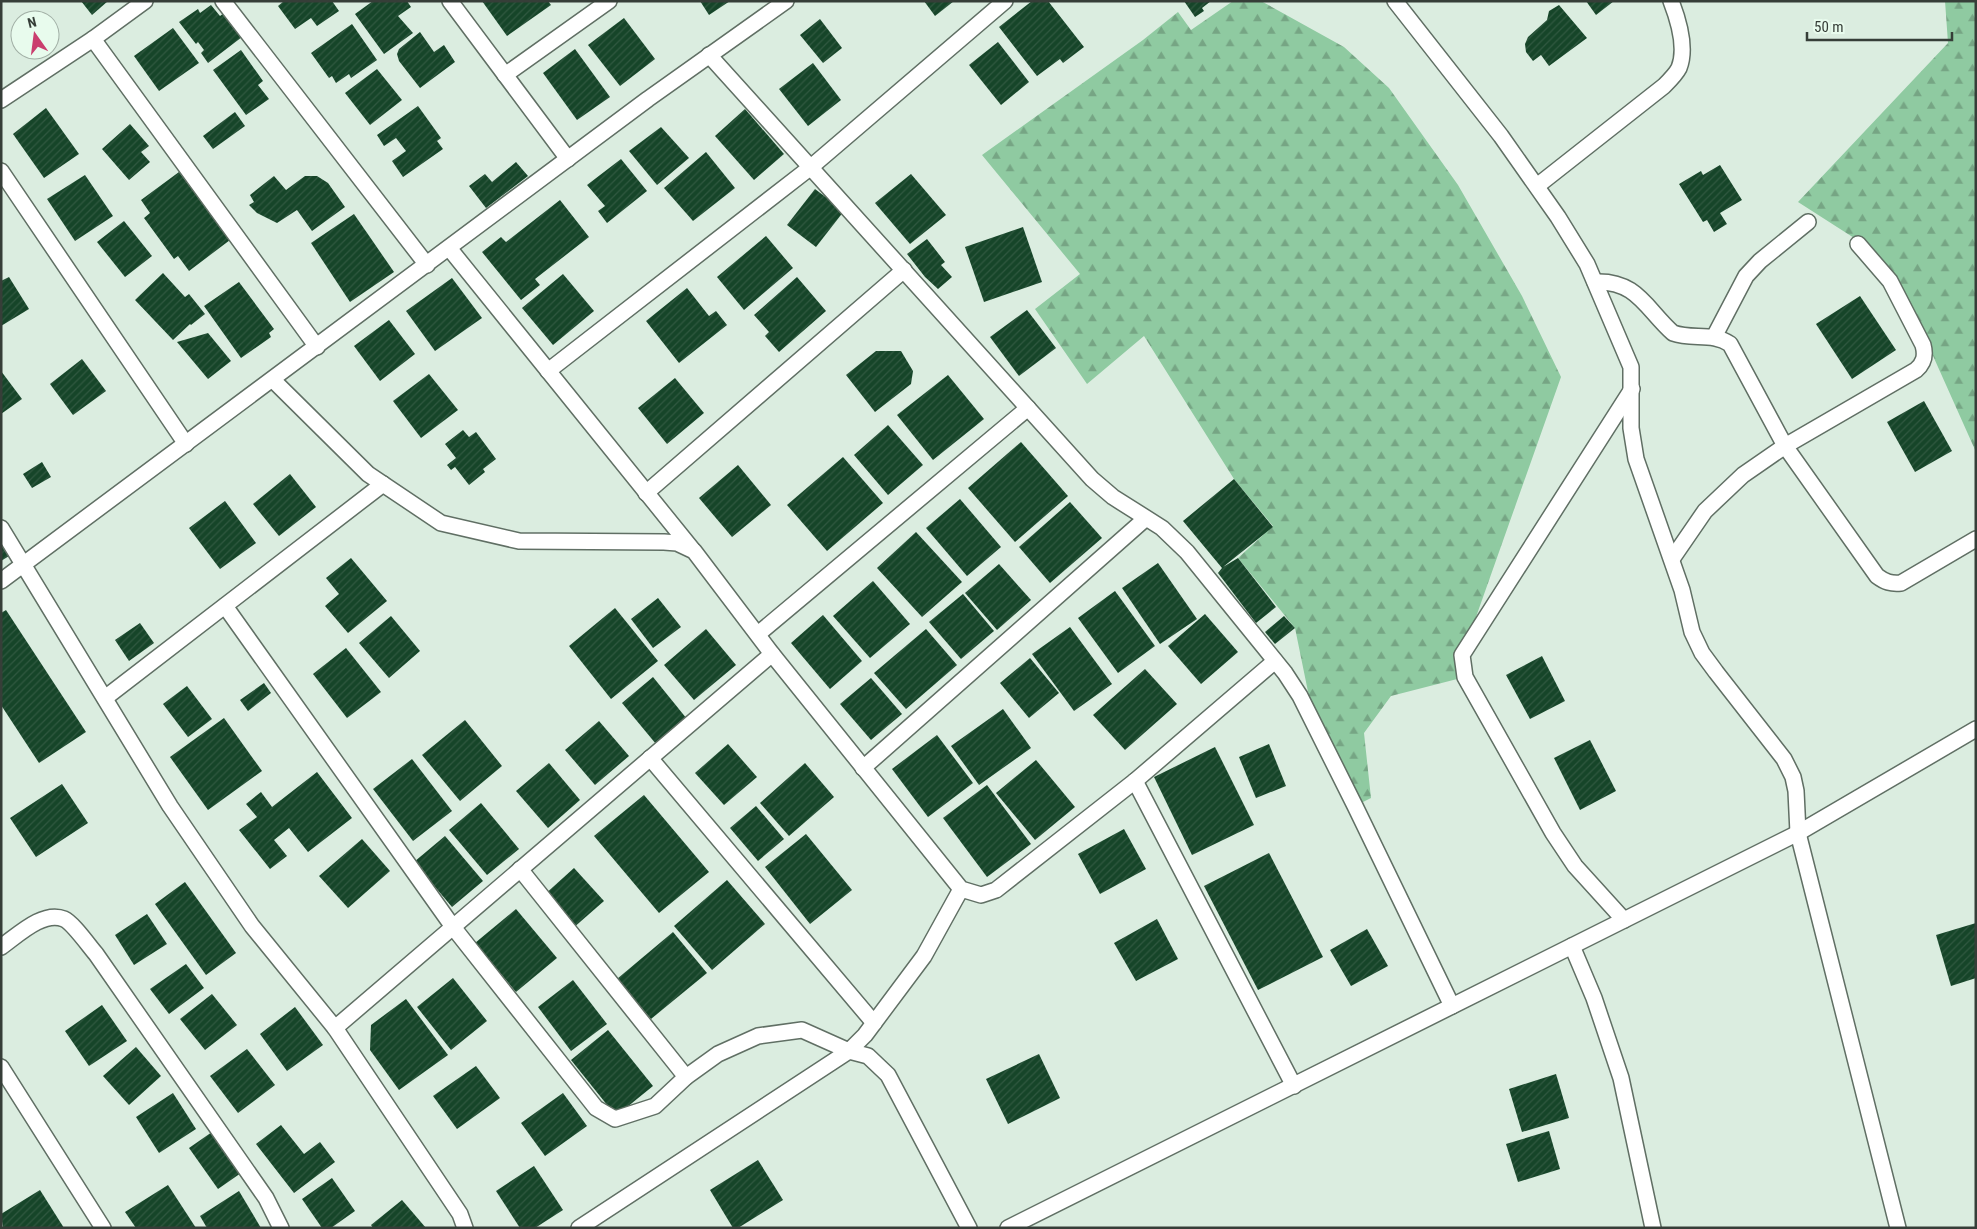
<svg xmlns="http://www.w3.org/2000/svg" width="1977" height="1229" font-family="'Roboto Condensed',sans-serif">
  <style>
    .forest { fill: url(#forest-firs) }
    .building { fill: url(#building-hatch) }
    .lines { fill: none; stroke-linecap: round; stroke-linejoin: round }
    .minor-casing { stroke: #606f64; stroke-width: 18 }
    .minor { stroke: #fff; stroke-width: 15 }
  </style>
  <defs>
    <pattern id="forest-firs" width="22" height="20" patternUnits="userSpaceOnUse" patternTransform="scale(1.25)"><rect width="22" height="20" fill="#8fcaa1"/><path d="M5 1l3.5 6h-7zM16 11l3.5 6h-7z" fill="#76a584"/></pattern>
    <pattern id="building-hatch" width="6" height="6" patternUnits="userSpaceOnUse" patternTransform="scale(1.25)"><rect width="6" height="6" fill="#164529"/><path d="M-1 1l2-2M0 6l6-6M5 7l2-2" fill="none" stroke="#305840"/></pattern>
  </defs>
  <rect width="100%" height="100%" fill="#dbede0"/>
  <!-- forest -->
  <g class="forest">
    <path d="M1233,1h28l83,46 45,41 69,97 64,111 39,81 -96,271v29l-74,19 -27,37 7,65 -16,8 -40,-80 -20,-98 -57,-70 35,-32 -39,-47 -90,-143 -57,48 -52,-75 45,-35 -98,-119 161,-115 35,-28 13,18z"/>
    <path d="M1945,1h31v451l-72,-161 -28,-39 -78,-50 150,-159z"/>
  </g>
  <!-- building -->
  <g class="building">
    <path d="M81,1h27l-16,14z"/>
    <path d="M284,1h48l7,10 -22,15 -6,-8 -16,11 -17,-23z"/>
    <path d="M373,1h34l4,6 -13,9 15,17 -29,21 -29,-40z"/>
    <path d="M482,1h66l3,4 -44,31z"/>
    <path d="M700,1h30l-21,14z"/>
    <path d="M924,1h30l-19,15z"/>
    <path d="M1032,1h16l36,46 -21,16 -3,-4 -23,17 -38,-49z"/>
    <path d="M1184,1h27l-9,7 2,3 -9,6z"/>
    <path d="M1586,1h28l-18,14z"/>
    <path d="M211,5l9,11 4,-3 18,24 -34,26 -7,-10 3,-3 -6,-8 -2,2 -17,-22 19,-13 2,4z"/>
    <path d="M1559,5l28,33 -38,28 -8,-11 -8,6 -7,-9 -1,-8 3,-7 19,-17 2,-9z"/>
    <path d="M624,18l31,41 -35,27 -32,-41z"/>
    <path d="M820,19l22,29 -19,15 -23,-28z"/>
    <path d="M352,24l25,36 -26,18 -2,-4 -13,9 -4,-7 -3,2 -18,-25z"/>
    <path d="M173,28l26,35 -40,28 -25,-35z"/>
    <path d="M420,32l14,20 10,-7 11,17 -35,26 -21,-27 -2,-7 2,-5z"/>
    <path d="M998,42l31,40 -28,23 -32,-40z"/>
    <path d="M575,49l35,48 -33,23 -34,-47z"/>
    <path d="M241,50l22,31 -5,4 11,14 -23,16 -33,-45z"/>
    <path d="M813,63l28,37 -33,26 -29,-37z"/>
    <path d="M377,69l25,31 -32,25 -25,-32z"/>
    <path d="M418,106l23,32 -4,3 6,8 -40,28 -11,-16 14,-10 -10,-13 -12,8 -7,-11z"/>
    <path d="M46,108l33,46 -35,24 -31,-44z"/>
    <path d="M745,109l39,45 -30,26 -39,-44z"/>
    <path d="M235,112l10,14 -32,23 -10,-13z"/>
    <path d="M130,124l19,22 -8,6 9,10 -21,18 -27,-31z"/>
    <path d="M661,127l28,31 -32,27 -28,-34z"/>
    <path d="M706,152l29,36 -42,33 -29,-33z"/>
    <path d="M621,159l26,32 -40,32 -9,-12 7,-5 -18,-21z"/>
    <path d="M516,162l12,14 -42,32 -17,-22 16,-12 7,8z"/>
    <path d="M1720,165l22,35 -22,13 7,11 -13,8 -7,-12 -4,2 -24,-38 22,-13 2,4z"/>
    <path d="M179,172l51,68 -41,31 -11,-15 -4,3 -30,-41 6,-5 -9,-13z"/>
    <path d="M911,174l35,41 -36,29 -35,-41z"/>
    <path d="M85,175l28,41 -38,25 -28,-42z"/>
    <path d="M274,176l12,14 19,-14h12l11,7 17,24 -33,24 -15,-21 -20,13 -20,-10 -8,-8 5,-3 -4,-7z"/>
    <path d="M815,189l29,22 -28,36 -29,-22z"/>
    <path d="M560,200l29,37 -54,42 5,6 -19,15 -39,-48 19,-15 5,5z"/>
    <path d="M354,214l40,58 -44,30 -39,-59z"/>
    <path d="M124,221l28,35 -27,21 -28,-35z"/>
    <path d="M1023,227l19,55 -58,20 -19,-55z"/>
    <path d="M766,236l27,32 -49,42 -27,-33z"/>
    <path d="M927,239l18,23 -4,3 11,12 -14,12 -13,-12 -18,-23z"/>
    <path d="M163,273l22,24 4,-3 16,20 -14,11 -1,-1 -17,16 -38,-40z"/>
    <path d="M563,274l31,37 -41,34 -31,-37z"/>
    <path d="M9,277l20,32 -28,17v-45z"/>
    <path d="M797,277l29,34 -47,41 -14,-16 4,-4 -15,-17z"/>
    <path d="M452,278l30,40 -47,33 -29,-40z"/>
    <path d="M239,282l35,47 -5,4 2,4 -30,21 -37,-52z"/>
    <path d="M687,288l22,28 7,-5 11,14 -48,38 -33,-42z"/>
    <path d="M1860,296l36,54 -44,29 -36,-55z"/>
    <path d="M1027,310l29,38 -37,28 -29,-39z"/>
    <path d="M389,320l26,34 -35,27 -26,-35z"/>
    <path d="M208,333l23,28 -23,18 -31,-37z"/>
    <path d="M876,351h25l12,20 -2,13 -36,28 -29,-37z"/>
    <path d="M82,359l24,32 -33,24 -23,-31z"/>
    <path d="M1,371l21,28 -21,15z"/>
    <path d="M429,374l29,36 -37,28 -28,-37z"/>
    <path d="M948,375l36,44 -51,41 -36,-45z"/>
    <path d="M675,378l29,35 -37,31 -29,-36z"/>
    <path d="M1924,401l28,50 -37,21 -28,-50z"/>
    <path d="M888,425l35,40 -35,30 -34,-40z"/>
    <path d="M463,430l6,7 7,-5 20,27 -13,10 2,3 -16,13 -14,-18 -4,3 -4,-5 9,-7 -11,-14z"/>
    <path d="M1021,442l47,54 -53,46 -47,-54z"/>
    <path d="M843,457l40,46 -56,48 -40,-46z"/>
    <path d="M42,462l9,15 -19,11 -9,-14z"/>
    <path d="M738,465l33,40 -39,32 -33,-39z"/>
    <path d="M290,474l26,33 -37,29 -26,-32z"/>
    <path d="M1234,479l39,48 -50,40 15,-9 38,49 -20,16 -38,-50 4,-5 -39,-47z"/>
    <path d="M960,499l41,48 -34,29 -41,-48z"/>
    <path d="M225,501l31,42 -36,26 -31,-41z"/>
    <path d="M1070,502l32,36 -52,45 -31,-36z"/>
    <path d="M916,532l46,50 -40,35 -45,-49z"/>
    <path d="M1,545l8,11 -8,5z"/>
    <path d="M351,558l36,43 -39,32 -23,-27 14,-12 -13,-16z"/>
    <path d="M1158,563l39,56 -37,25 -38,-56z"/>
    <path d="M999,564l32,36 -34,30 -32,-37z"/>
    <path d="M873,581l37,43 -40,34 -37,-42z"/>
    <path d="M1115,591l40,55 -37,27 -40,-55z"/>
    <path d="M963,594l31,37 -33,28 -32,-37z"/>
    <path d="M658,598l23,29 -28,21 -22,-29z"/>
    <path d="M615,608l43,53 -47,38 -42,-53z"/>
    <path d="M6,610l80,122 -47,31 -38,-58v-92z"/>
    <path d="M1205,614l33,38 -37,32 -33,-38z"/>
    <path d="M823,615l39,46 -32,28 -39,-46z"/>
    <path d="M391,616l29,35 -31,27 -30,-35z"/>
    <path d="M1284,616l11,12 -20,16 -10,-12z"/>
    <path d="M140,623l14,20 -25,18 -14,-21z"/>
    <path d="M1070,627l42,57 -38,27 -42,-57z"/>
    <path d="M706,629l30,36 -42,35 -30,-35z"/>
    <path d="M926,629l31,36 -51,44 -32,-36z"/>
    <path d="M346,648l35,44 -34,26 -34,-44z"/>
    <path d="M1542,656l23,45 -35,18 -24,-44z"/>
    <path d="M1030,658l29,35 -30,25 -29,-35z"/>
    <path d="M1145,669l32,35 -52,46 -32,-35z"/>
    <path d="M653,677l34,42 -31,25 -34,-41z"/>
    <path d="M871,678l31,36 -31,26 -31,-36z"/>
    <path d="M264,683l7,10 -23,18 -8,-11z"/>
    <path d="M187,686l25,33 -24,18 -25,-33z"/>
    <path d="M1003,709l28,39 -52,37 -28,-39z"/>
    <path d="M224,718l38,53 -54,39 -38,-53z"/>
    <path d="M465,720l37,46 -42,35 -38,-46z"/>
    <path d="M599,721l30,35 -34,29 -30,-35z"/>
    <path d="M937,735l36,48 -45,34 -36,-48z"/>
    <path d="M1590,740l26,51 -36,19 -26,-52z"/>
    <path d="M728,744l29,33 -33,28 -29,-32z"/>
    <path d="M1269,744l17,42 -30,12 -17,-41z"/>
    <path d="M1215,747l39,78 -62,30 -38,-78z"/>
    <path d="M412,759l40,52 -39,30 -40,-52z"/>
    <path d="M1036,760l39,47 -40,33 -39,-47z"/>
    <path d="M549,763l31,37 -32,28 -32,-37z"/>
    <path d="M805,763l29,34 -45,39 -29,-33z"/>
    <path d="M317,772l35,46 -44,34 -19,-24 -15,12 13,16 -17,13 -31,-39 18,-13 -11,-13 15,-12 11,15z"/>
    <path d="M62,784l26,39 -52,34 -26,-39z"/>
    <path d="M987,785l44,59 -44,33 -44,-59z"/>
    <path d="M644,795l65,77 -50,41 -65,-77z"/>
    <path d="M481,803l38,46 -32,26 -38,-45z"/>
    <path d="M756,806l28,33 -26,22 -28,-33z"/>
    <path d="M1124,829l22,40 -46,25 -22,-40z"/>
    <path d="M806,834l46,56 -42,34 -45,-57z"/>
    <path d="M445,836l38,45 -31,26 -38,-45z"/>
    <path d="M362,839l28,32 -42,37 -29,-32z"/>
    <path d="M1269,853l54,104 -65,33 -54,-104z"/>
    <path d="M574,868l30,33 -32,28 -29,-33z"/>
    <path d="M727,880l38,44 -53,46 -38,-44z"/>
    <path d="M185,882l51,71 -30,22 -51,-71z"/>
    <path d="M516,909l41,49 -41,34 -41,-49z"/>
    <path d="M147,914l20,30 -33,21 -19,-30z"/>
    <path d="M1157,919l21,40 -42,22 -22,-38z"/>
    <path d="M1976,923v55l-25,8 -15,-51z"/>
    <path d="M1367,929l21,37 -37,20 -21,-36z"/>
    <path d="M673,932l34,41 -56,46 -34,-40z"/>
    <path d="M186,964l18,24 -35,26 -19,-25z"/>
    <path d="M453,978l34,43 -36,29 -34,-43z"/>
    <path d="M573,980l34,44 -36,27 -33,-44z"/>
    <path d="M212,994l25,31 -32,25 -25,-31z"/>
    <path d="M406,999l42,56 -49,35 -29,-40 1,-25z"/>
    <path d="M102,1005l25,36 -38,25 -24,-35z"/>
    <path d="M295,1007l28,38 -36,26 -27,-37z"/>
    <path d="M608,1030l45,56 -37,30 -45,-56z"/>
    <path d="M136,1047l25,29 -32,29 -26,-29z"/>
    <path d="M247,1049l28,36 -37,28 -28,-37z"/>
    <path d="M1039,1054l21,44 -52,26 -22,-45z"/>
    <path d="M476,1066l24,32 -43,31 -24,-33z"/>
    <path d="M1556,1074l13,44 -47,14 -13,-43z"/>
    <path d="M173,1093l23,36 -37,24 -23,-36z"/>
    <path d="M563,1093l24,33 -42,30 -24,-33z"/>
    <path d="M281,1125l23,29 16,-12 15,20 -41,31 -38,-49z"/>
    <path d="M1549,1131l11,38 -42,13 -12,-38z"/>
    <path d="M212,1132l29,41 -23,16 -29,-41z"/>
    <path d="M758,1160l25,40 -45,28h-5l-23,-38z"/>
    <path d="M534,1166l29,44 -28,18h-15l-24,-37z"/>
    <path d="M332,1178l23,33 -24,17h-9l-20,-29z"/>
    <path d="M168,1185l28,43h-60l-11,-16z"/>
    <path d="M40,1190l24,38h-61l-2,-14z"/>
    <path d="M239,1191l22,37h-54l-7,-12z"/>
    <path d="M402,1200l24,28h-53l-2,-3z"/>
  </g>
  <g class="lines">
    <!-- minor casing -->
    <g class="minor-casing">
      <g id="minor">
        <path d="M223,1l204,264"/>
        <path d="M450,1l118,158"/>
        <path d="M1395,1l106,135 57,81 29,47 44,103v61l5,31 46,131 10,42 10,21 14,19 68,87 9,18 3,14 2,42 100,395"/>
        <path d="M93,39l224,308"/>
        <path d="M709,55l383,424 21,18 49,31 25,24 98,121 15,23 55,110 97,200"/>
        <path d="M505,75l104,-74"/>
        <path d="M1,100l92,-61 52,-38"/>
        <path d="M1,171l185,273"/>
        <path d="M1537,186l127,-100c5,-5 12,-12 15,-18 8,-20 -1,-49 -8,-67"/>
        <path d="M449,248l243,301"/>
        <path d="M1595,282c42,-2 51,27 78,51 19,7 40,-1 57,11l55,102 92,130c8,6 14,8 24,7l75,-44"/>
        <path d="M1714,337l32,-61 14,-15 48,-39"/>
        <path d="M548,371l263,-204 194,-166"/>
        <path d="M273,380l95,94 73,49 78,18 145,1 13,1 17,8 78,103 189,235 20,6 15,-5 139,-109 140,-120"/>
        <path d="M646,493l258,-223"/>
        <path d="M1,528l169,278 82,120 83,102"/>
        <path d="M1672,559l33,-48 38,-36 42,-29 131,-76c8,-7 10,-14 7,-25l-33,-64 -32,-37"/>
        <path d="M1,581l647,-482 138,-98"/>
        <path d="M225,606l228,321 143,181 19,11 40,-13 31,-29 32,-23 40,-18 44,-6 47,21 16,-16 59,-79 37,-67"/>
        <path d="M758,634l270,-226"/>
        <path d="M105,698l278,-214"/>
        <path d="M650,758l224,265"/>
        <path d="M863,768l282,-249"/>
        <path d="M1135,781l159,305"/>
        <path d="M520,869l166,208"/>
        <path d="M1624,920l-49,-54 -22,-33 -88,-156 -3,-22 170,-266"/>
        <path d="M1572,946l22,52 27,80 32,150"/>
        <path d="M1,947c16,-11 42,-37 63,-28 9,4 25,27 32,35l170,244 15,30"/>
        <path d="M1,1067l102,161"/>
        <path d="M465,1228l-5,-14 -125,-186 437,-374"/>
        <path d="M579,1228l270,-177 19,5 20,19 81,153"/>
        <path d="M1008,1228l790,-395 178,-104"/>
      </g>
    </g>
    <!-- minor -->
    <use href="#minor" class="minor"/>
  </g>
  <!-- border -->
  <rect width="1977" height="1229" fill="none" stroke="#363e38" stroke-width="5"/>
  <!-- north arrow -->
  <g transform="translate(35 35) rotate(346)"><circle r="24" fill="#e8fbed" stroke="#a1afa5"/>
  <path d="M0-4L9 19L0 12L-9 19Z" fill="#ca3e6e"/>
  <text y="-8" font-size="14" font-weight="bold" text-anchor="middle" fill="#363e38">N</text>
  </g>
  <!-- scale -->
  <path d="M1807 32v8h145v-8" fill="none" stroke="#363e38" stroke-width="2.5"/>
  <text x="1814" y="32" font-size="15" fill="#363e38" stroke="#e8fbed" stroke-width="4" paint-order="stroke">50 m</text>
</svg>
